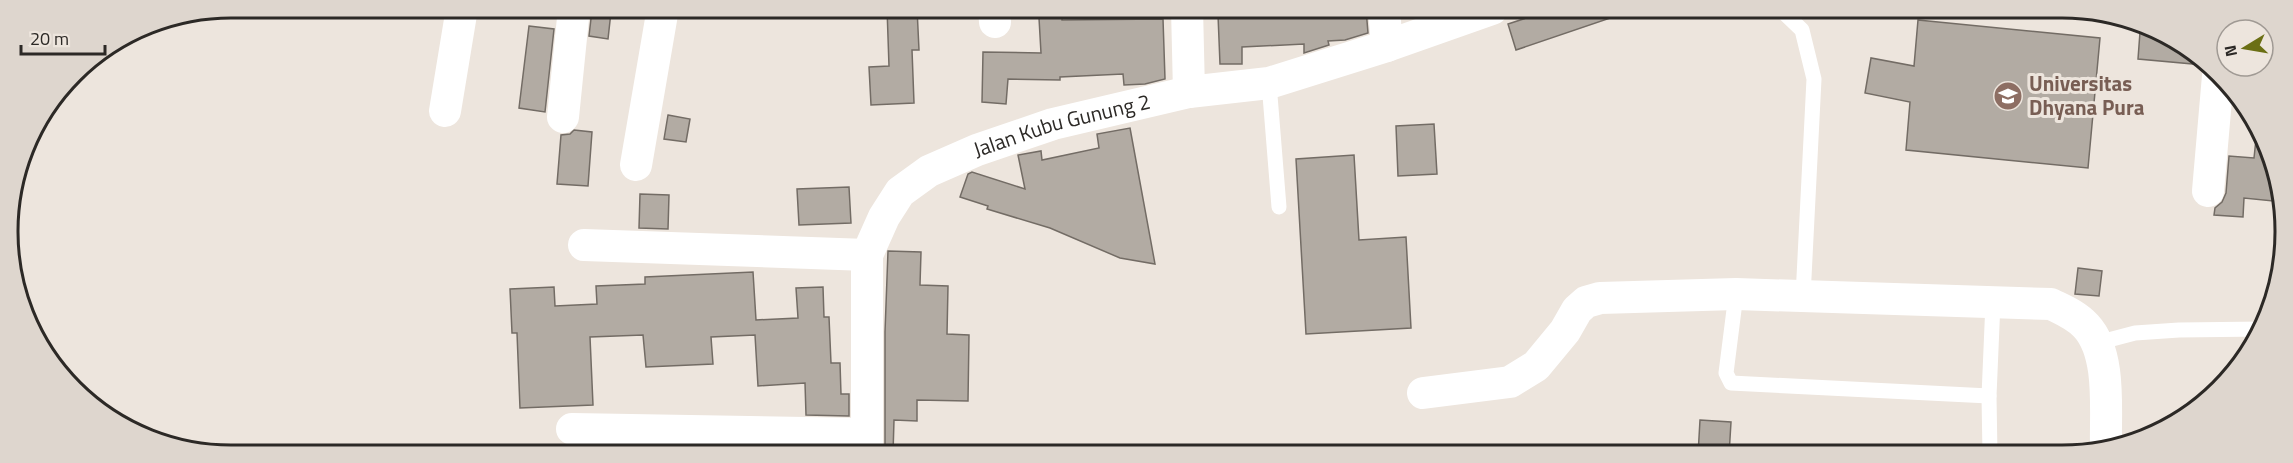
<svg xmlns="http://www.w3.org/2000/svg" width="2293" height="463" font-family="'Titillium Web',sans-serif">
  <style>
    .building { fill: #b2aba3; stroke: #736c65; stroke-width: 1.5 }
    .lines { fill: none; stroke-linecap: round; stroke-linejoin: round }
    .lane { stroke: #fff; stroke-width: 15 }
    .street { stroke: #fff; stroke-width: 32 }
    .labels { text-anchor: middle; stroke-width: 6; stroke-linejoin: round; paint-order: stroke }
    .education-label { font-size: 21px; font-weight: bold; fill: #785e54; stroke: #ede5dd; text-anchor: start }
    .street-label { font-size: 21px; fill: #2c2926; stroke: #ede5dd }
    .rim { fill: none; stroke: #2c2926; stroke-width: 3 }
  </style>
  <rect width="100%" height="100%" fill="#ede5dd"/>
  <!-- building -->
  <g class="building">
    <path d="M887,8h30l2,42h-7l2,53 -43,2 -2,-38 20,-1z"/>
    <path d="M1349,9h17l2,24 -23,7 -17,1 1,4 -25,8v-9l-62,3v17h-22l-2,-49 67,-2v4l64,-1z"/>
    <path d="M1554,9h71v4l-109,37 -8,-26z"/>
    <path d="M592,10l19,2 -3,27 -19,-3z"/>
    <path d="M1062,17v3l101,-1 2,60 -20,5 -21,1 -1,-11 -63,3v3l-52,-1 -2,25 -24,-2 1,-50 58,1 -2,-35z"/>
    <path d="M1918,20l182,18 -12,130 -182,-18 4,-48 -45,-9 6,-35 43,8z"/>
    <path d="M529,26l25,3 -9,83 -26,-4z"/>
    <path d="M2140,32l24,2 9,3 31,28 -66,-6z"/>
    <path d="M668,115l22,4 -4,23 -22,-3z"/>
    <path d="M1434,124l3,50 -39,2 -2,-50z"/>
    <path d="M1130,128l25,136 -35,-6 -70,-30 -63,-19 1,-3 -28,-9 8,-23 4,-2 53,17 -7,-34 23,-4 1,9 57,-12 -2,-14z"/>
    <path d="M574,130l18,2 -4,54 -31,-2 4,-49 9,-1z"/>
    <path d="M2257,130l18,39 -2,32 -29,-3 -1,19 -29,-2 1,-7 7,-6 4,-9 3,-37 25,2z"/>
    <path d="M1354,155l5,85 47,-3 5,91 -105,6 -10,-175z"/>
    <path d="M849,187l2,36 -52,2 -2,-36z"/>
    <path d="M640,194l29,1 -1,34 -29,-1z"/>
    <path d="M888,251l33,1 -1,33 28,1 -1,48 22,1 -1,66 -51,-1v21l-23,-1 -1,34h-8v-122z"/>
    <path d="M2078,268l24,3 -3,25 -24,-2z"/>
    <path d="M753,272l3,48 42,-2 -2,-30 27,-1 1,30h5l2,46h9l1,31h8v22l-43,-1 -1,-32 -47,3 -3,-51 -44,2 2,27 -67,3 -3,-32 -53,2 3,68 -73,3 -3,-75h-5l-2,-44 44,-2 1,19 42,-2 -1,-18 49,-2v-7z"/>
    <path d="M1700,420l31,2 -2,33h-31z"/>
    <path d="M807,451l42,1v2h-42z"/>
  </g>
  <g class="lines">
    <!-- lane -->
    <g class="lane">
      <path d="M1780,9l22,21 12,49 -11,218"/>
      <path d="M1269,83l10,124"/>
      <path d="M1736,294l-10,79 5,10 258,13 4,-94"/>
      <path d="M2097,343l38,-10 44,-3 84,-1"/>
      <path d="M1989,396l1,59"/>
    </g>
    <!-- street -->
    <g class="street">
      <path d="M994,8l1,14"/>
      <path d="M1187,8l2,84"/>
      <path d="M1384,9l3,37"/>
      <path d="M445,111l17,-103"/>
      <path d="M563,117l11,-109"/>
      <path d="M636,165l27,-157"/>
      <path d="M2208,191l10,-115"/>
      <path d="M584,245l283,10"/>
      <path d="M1423,393l87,-11 26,-16 29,-35 12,-21 9,-8 14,-4 136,-4 315,10c12,6 25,11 35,22 26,28 19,85 20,121"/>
      <path d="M572,429l293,5"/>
      <path id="s1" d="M867,454v-199l17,-38 16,-25 29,-21 48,-21 76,-26 136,-32 80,-9 118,-37 105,-37"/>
    </g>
  </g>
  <!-- icons -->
  <defs>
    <g id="university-disc" transform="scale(1.5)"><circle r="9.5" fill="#8d6e63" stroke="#ede5dd"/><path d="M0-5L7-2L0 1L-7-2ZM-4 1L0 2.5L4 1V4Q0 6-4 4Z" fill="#fff"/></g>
  </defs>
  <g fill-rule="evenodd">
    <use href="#university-disc" x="2008" y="96"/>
  </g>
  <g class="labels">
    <!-- education labels -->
    <g class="education-label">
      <text x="2029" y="91">Universitas<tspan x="2029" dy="24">Dhyana Pura</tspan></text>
    </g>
    <!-- street labels -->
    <g class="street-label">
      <text dy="7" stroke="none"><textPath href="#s1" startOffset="447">Jalan Kubu Gunung 2</textPath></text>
    </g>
  </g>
  <!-- crop -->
  <path d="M0 0H2293V463H0ZM231 18H2062A213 213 0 0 1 2275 231V232A213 213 0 0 1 2062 445H231A213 213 0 0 1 18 232V231A213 213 0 0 1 231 18Z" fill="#ded6ce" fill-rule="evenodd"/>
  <path class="rim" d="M231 18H2062A213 213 0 0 1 2275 231V232A213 213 0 0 1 2062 445H231A213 213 0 0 1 18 232V231A213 213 0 0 1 231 18Z"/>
  <!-- north arrow -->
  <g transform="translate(2245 48) rotate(259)"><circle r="28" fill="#ede5dd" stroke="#a09a94" stroke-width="1.5"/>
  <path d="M0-4.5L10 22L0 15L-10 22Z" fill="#6b6f14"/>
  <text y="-9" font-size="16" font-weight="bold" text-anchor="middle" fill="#2c2926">N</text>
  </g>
  <!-- scale -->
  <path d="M21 45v9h84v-9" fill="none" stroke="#2c2926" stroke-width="3"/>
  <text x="30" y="45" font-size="18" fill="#2c2926" stroke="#ede5dd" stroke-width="4.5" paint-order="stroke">20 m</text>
</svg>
